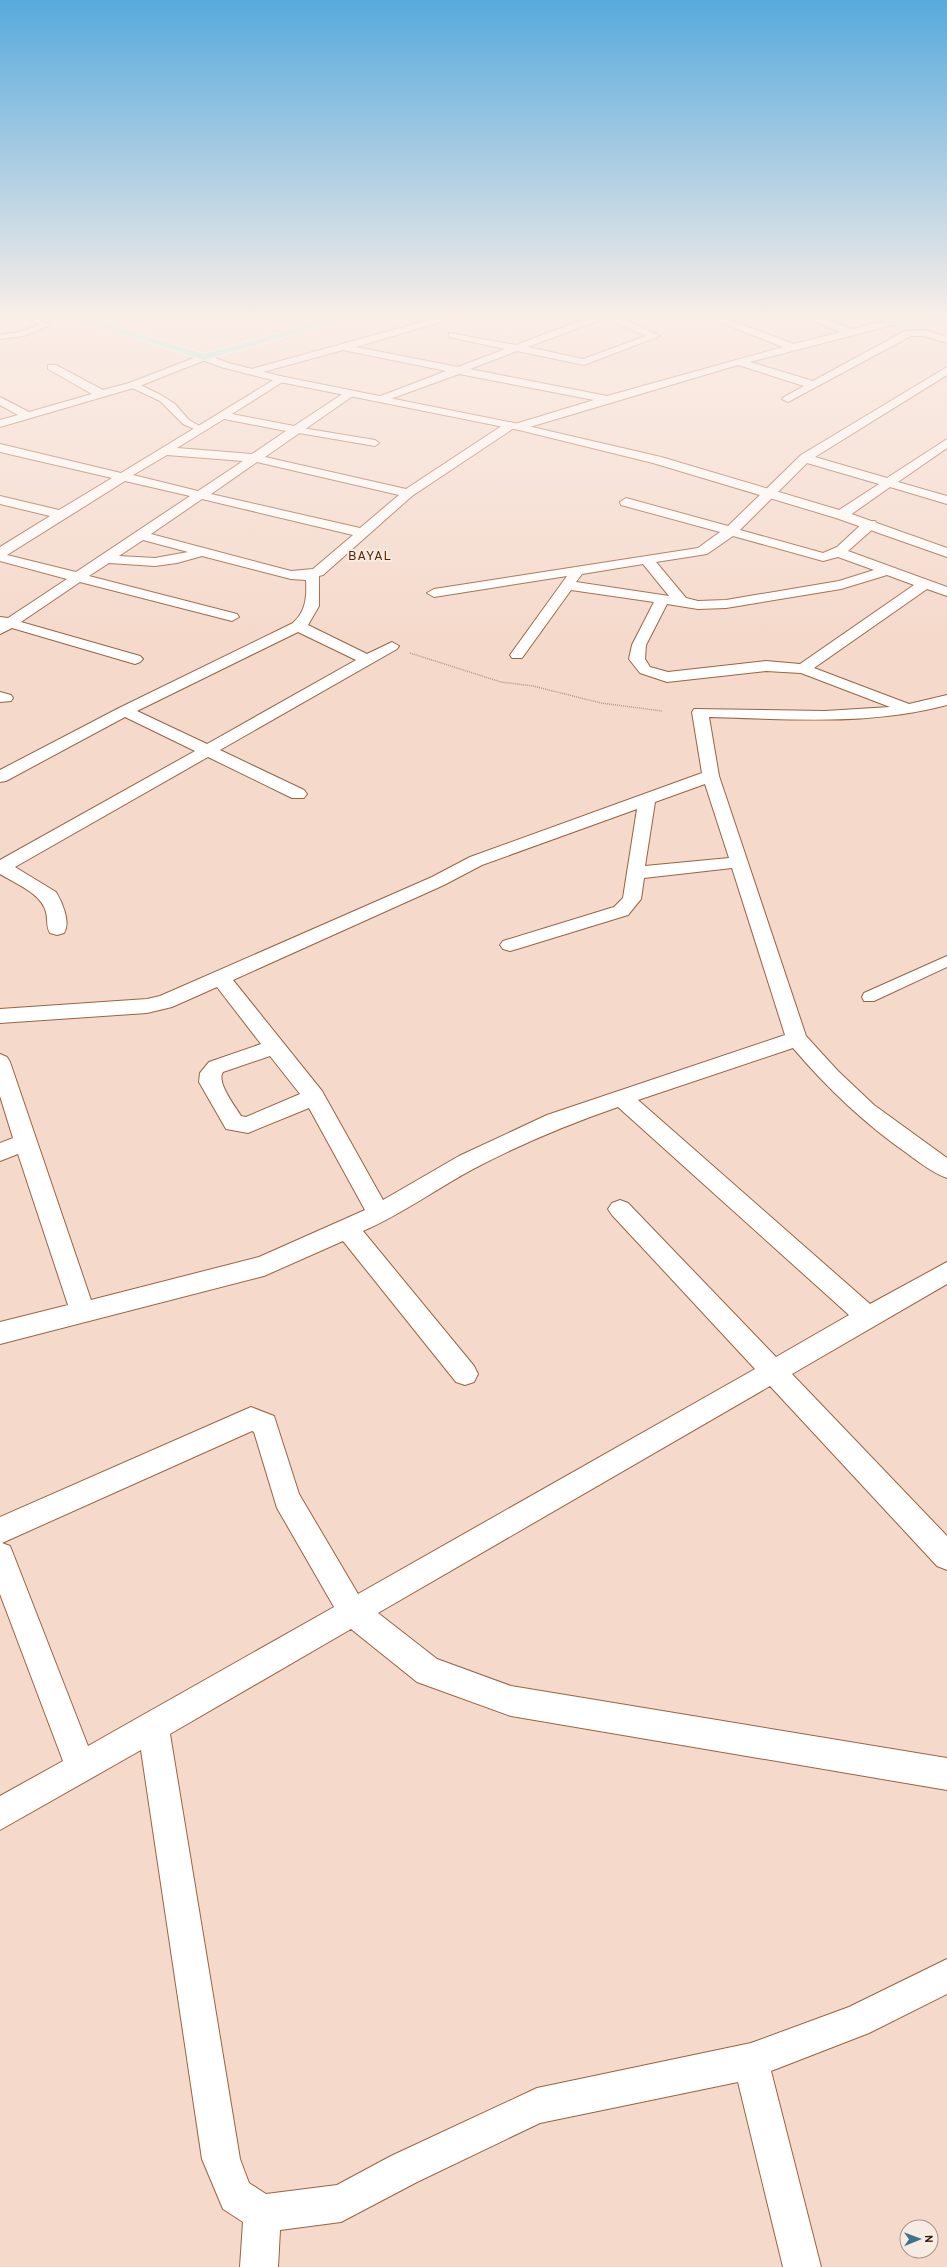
<svg xmlns="http://www.w3.org/2000/svg" width="947" height="2267" font-family="Overpass,sans-serif">
  <style>
    .lines { fill: none; stroke-linecap: round; stroke-linejoin: round }
    .lane-casing { stroke: #9c6240; stroke-width: 2 }
    .street-casing { stroke: #9c6240; stroke-width: 2 }
    .secondary-casing { stroke: #9c6240; stroke-width: 2 }
    .primary-casing { stroke: #fff; stroke-width: 2 }
    .path { stroke: #b49a8c; stroke-width: 1.5; stroke-dasharray: 1 1; stroke-linecap: butt }
    .lane { fill: #fff; fill-rule: evenodd }
    .street { fill: #fff; fill-rule: evenodd }
    .secondary { fill: #fff; fill-rule: evenodd }
    .primary { fill: #7cfcdd; fill-rule: evenodd }
    .labels { text-anchor: middle; stroke-width: 4; stroke-linejoin: round; paint-order: stroke }
    .far-neighbourhood-label { font-size: 13px; letter-spacing: 1px; fill: #582400; stroke: #f8ebe3 }
  </style>
  <rect width="100%" height="100%" fill="#f5dacc"/>
  <g class="lines">
    <!-- lane casing -->
    <g class="lane-casing">
      <g id="lane">
        <path d="M22,315h10l18,10 -26,11 -24,3v-4l20,-3 20,-7z"/>
        <path d="M130,383h6l25,12 14,9 14,16 16,9 -4,3 -18,-8 -23,-23 -30,-14z"/>
        <path d="M296,427l79,13 4,3 -4,3 -82,-14 -1,-2z"/>
        <path d="M947,956v11l-73,34h-10l-2,-4 2,-4z"/>
      </g>
    </g>
    <!-- street casing -->
    <g class="street-casing">
      <g id="street">
        <path d="M0,315h8l-8,4z"/>
        <path d="M447,315h17l-108,32 102,20 47,-18 -56,-12v-4l67,12 79,-30h20l45,21 -76,29 -67,-14 -47,18 137,27 176,-49 -82,-32h15l78,29 46,-12 -39,-17h14l37,14 44,-11 4,1v4l-150,39 63,19 92,-50 20,-1 22,7v6l-23,-7h-13l-123,66 -6,-3 2,-2 20,-11 -66,-21 -215,64 -4,1 -5,-2 -102,68 -89,79 -4,1v30l-11,19 59,29 25,-12 7,4 -2,3 -177,101 84,40 3,4 -3,4h-12l-84,-41 -193,110 41,25c6,10 15,30 8,41l-7,2 -7,-2c-4,-6 -2,-13 -4,-21 -5,-19 -30,-28 -46,-38v-14l195,-109 -70,-34 -119,64 -6,1v-12l119,-62 174,-85c13,-12 14,-26 13,-43l-15,-1 -89,-23 -25,7 -22,3 -46,-3 -20,13 148,38 2,3 -7,4 -152,-39 -59,40 119,34 3,3 -3,3 -5,2 -123,-36 -12,6v-17l8,1 59,-39 -67,-18v-14l50,-31 -50,-12v-8l59,14 53,-32 -112,-26v-8l121,29 159,-97 5,3 -1,2 -52,33 62,12 53,-35h8l2,2 -92,64 141,32 100,-66 4,-1 5,2 79,-24 -135,-26 -77,28 -4,-1 -2,-2 2,-2 68,-26 -103,-21 -91,25 -5,-3 1,-2zM605,318l41,18 -63,23 -55,-12zM224,419l62,12 -34,23 -75,-6zM167,455l76,6 -45,30 -65,-16zM257,462l142,33 -39,33 -149,-34zM125,481l65,15 -114,76 -69,-17zM202,499l151,36 -40,34 -22,2 -140,-37zM143,540l45,12 -33,6 -36,-2zM298,632l58,28 -149,84 -70,-33z"/>
        <path d="M204,354l5,3 -1,2 -71,28 -137,40v-7l18,-5 -18,-10v-8l29,15 63,-18 -44,-25v-4h8l47,25 26,-7z"/>
        <path d="M947,367v8l-132,82 72,21 60,-39v9l-49,34 49,14v8l-57,-17 -44,31h-10l-1,-3 1,-3 43,-28 -72,-21 -67,67 83,23 14,-6 28,-26h10l2,3 -2,3 -27,24 99,36v9l-20,-7 -113,79 95,36 38,-9v10c-78,21 -158,14 -238,12l10,59 87,260 32,35 36,34 73,53v20c-14,-5 -27,-15 -39,-24 -43,-30 -81,-66 -115,-106l-155,52 232,204 77,-42v22l-155,90 155,162v34l-10,-4 -167,-180 -392,227 59,46 74,27 436,72v32l-436,-74 -94,-34 -66,-53 -181,105 70,425 9,24 17,11 71,-9 54,-29 146,-68 214,-45 98,-36 98,-48v35l-78,39 -98,38 50,196h-38l-45,-185 -198,41 -123,59 -76,40 -61,8 -2,37h-38l3,-45 -20,-13 -21,-50 -61,-409 -141,80v-34l63,-35 -63,-167v-77l251,-110 23,9 25,78 59,100 397,-225 -143,-154 -4,-6 4,-6 8,-3 8,3 148,154 73,-42 -231,-208c-49,17 -97,37 -143,61 -38,20 -72,46 -112,63l111,135 4,8 -4,8 -9,3 -9,-3 -113,-141 -79,35 -264,68v-22l68,-17 -50,-151 -18,7v-18l13,-5 -13,-42v-42l7,3 3,5 81,238 168,-43 106,-47 -56,-102 -61,25 -22,-4 -27,-47 1,-9 9,-11 52,-18 -44,-57 -45,20 -25,6 -147,10v-14l147,-10 13,-3 272,-119 38,-20 232,-84 -10,-61 2,-3 131,2 65,-4 -89,-34 -35,-2 -99,11 -27,-9 -11,-14 3,-14 22,-43 -83,-12 -49,68h-10l-2,-3 57,-79 -133,21 -7,-4 7,-4 264,-41 22,-16 -99,-27 -1,-3 6,-4 102,28 73,-71zM733,536l90,25 15,-4 36,13 -35,11 -113,19 -28,1 -12,-3 -30,-36 51,-8zM643,564l26,32 -93,-14 6,-8zM887,575l27,10 -114,79 -34,-3 -98,11 -18,-5 -5,-8 1,-14 21,-41 31,5 28,-1 115,-19zM705,784l24,74 -84,8 10,-64zM637,809l-14,89 -9,9 -111,34 -3,4 3,4 7,2 7,-2 111,-34 13,-16 3,-21 88,-10 53,167 -238,80 -88,41 -76,44 -61,-109 -89,-111 211,-95 38,-20zM270,1056l30,38 -54,23 -5,-1c-6,-10 -25,-34 -18,-44zM252,1431l2,1 23,76 57,99 -246,139 -74,-190 -4,-10 -8,-3z"/>
        <path d="M0,692l11,3 2,3 -2,3 -11,1z"/>
      </g>
    </g>
    <!-- secondary casing -->
    <g class="secondary-casing">
      <path id="secondary" d="M204,354l25,9 51,13 239,48 142,33 185,55 101,36v9l-111,-39 -183,-55 -134,-33 -239,-48 -59,-15 -21,-8 -1,-2z"/>
    </g>
    <!-- primary casing -->
    <g class="primary-casing">
      <g id="primary">
        <path d="M64,315h16l124,39 139,-39h17l-156,45z"/>
        <path d="M878,315l36,5 33,-4v6c-20,3 -54,10 -69,-7z"/>
      </g>
    </g>
    <!-- path -->
    <path class="path" d="M410,653l91,29 32,4 68,17 61,8"/>
    <!-- lane -->
    <use href="#lane" class="lane"/>
    <!-- street -->
    <use href="#street" class="street"/>
    <!-- secondary -->
    <use href="#secondary" class="secondary"/>
    <!-- primary -->
    <use href="#primary" class="primary"/>
  </g>
  <!-- sky -->
  <linearGradient id="sky" x2="0" y2="1"><stop stop-color="#57aadd"/><stop offset="0.5" stop-color="#faeee8"/><stop offset="1" stop-color="#faeee8" stop-opacity="0"/></linearGradient>
  <rect width="947" height="632" fill="url(#sky)"/>
  <g class="labels">
    <!-- far-neighbourhood labels -->
    <g class="far-neighbourhood-label">
      <text x="370" y="560">BAYAL</text>
    </g>
  </g>
  <!-- north arrow -->
  <g transform="translate(919 2239) rotate(89)"><circle r="19" fill="#f8ebe3" stroke="#a7968c"/>
  <path d="M0-3L7 15L0 10L-7 15Z" fill="#3c748e"/>
  <text y="-6" font-size="11" font-weight="bold" text-anchor="middle" fill="#2e1709">N</text>
  </g>
</svg>
